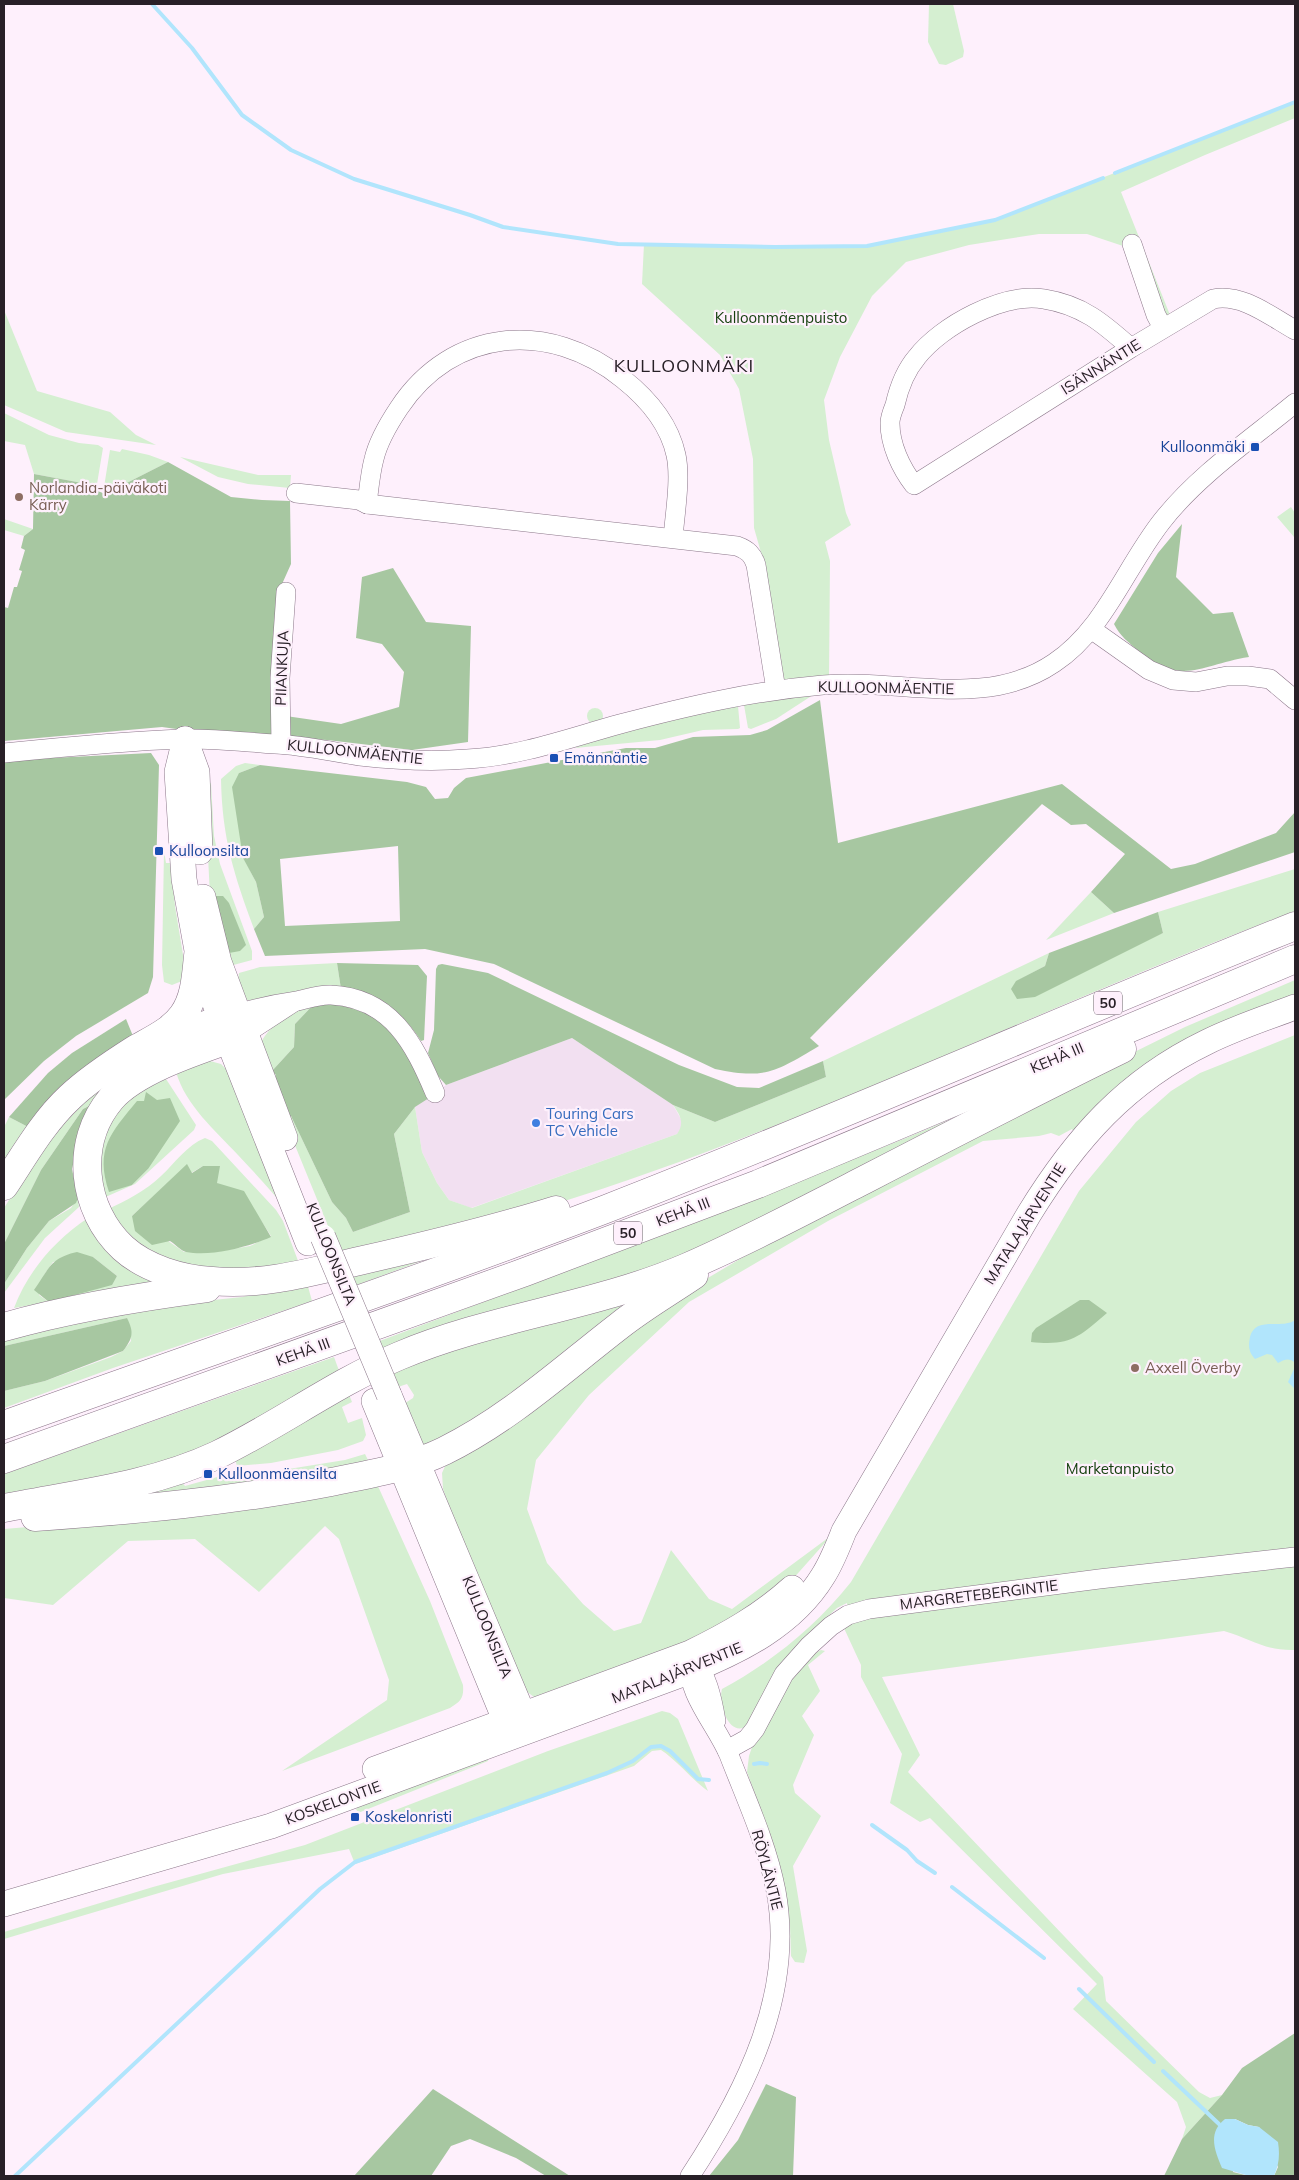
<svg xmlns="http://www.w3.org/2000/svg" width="1299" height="2180" font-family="Mulish,sans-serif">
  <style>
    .commercial { fill: #f2e0f1 }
    .green { fill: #d5efd1; fill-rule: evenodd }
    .forest { fill: #a7c7a1; fill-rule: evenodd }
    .water { fill: #b1e5fc }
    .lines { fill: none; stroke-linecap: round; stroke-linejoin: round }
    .stream { stroke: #b1e5fc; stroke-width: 4 }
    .minor-casing { stroke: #8b7689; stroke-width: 20 }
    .major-casing { stroke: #8b7689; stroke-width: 26 }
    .highway-casing { stroke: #8b7689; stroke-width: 29 }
    .minor { stroke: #fff; stroke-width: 19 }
    .major { stroke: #fff; stroke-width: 25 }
    .highway { stroke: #fff; stroke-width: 28 }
    .major-bridge-casing { stroke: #8b7689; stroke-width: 26; stroke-linecap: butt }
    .major-bridge { stroke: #fff; stroke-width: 25 }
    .transit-dot { fill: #1a4fb4; stroke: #fef0fc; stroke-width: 2 }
    .education-dot { fill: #8d6e63; stroke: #fef0fc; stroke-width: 2 }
    .shop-dot { fill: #3f7fe0; stroke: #fef0fc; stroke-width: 2 }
    .labels { text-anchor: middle; stroke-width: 4.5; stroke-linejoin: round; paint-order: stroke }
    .shield { fill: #fef0fc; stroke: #685e67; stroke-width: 1 }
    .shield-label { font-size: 14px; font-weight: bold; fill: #282027 }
    .park-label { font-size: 15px; fill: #16410f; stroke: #fef0fc }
    .street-label { font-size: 15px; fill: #282027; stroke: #fef0fc }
    .transit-label { font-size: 15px; fill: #164399; stroke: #fef0fc; text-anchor: start }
    .education-label { font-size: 15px; fill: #785e54; stroke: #fef0fc; text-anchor: start }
    .shop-label { font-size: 15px; fill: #366cbe; stroke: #fef0fc; text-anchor: start }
    .quarter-label { font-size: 18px; letter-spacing: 1px; fill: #282027; stroke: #fef0fc }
  </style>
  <rect width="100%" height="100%" fill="#fef0fc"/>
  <!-- commercial -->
  <path class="commercial" d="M572,1038l101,67 9,16 -1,8 -4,5 -206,74 -22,-8 -12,-17 -15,-31 -7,-45 31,-22z"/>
  <!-- green -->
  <g class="green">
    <path d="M929,4h24l11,47 -1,6 -17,8 -7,-1 -11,-22z"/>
    <path d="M1295,102v16l-90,37 -84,37 49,123 -7,13 -34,-80 -42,-14h-48l-70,11 -63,17 -34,34 -32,61 -16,43 5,40 17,73 5,12 -26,17 5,19 -1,117 -48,4 -19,-126 -8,-28 -1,-69 -14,-70 -19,-34 -78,-71 2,-40 223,2 128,-26z"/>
    <path d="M4,310l33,81 73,21 26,23 20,10 -90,-13 -62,-27z"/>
    <path d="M4,413l45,22 30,8 19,2 5,3 -7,42 -19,-8 -43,-8 -9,-29 -21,-4z"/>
    <path d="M122,449l27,6 19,7 -63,32 -1,-7 6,-37 10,2z"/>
    <path d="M180,457l78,18h33l-1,13 -42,-4 -30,-7z"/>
    <path d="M1291,507l4,6v33l-1,-9 -17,-20z"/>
    <path d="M4,519l29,10 -9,7 -20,-6z"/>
    <path d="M816,693l-40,26 -25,10 -3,-1 -4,-23z"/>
    <path d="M733,705l5,1 2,22 -2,1 -35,1 -43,10 -85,8 16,-9z"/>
    <circle cx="595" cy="716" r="8"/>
    <path d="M245,763l15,2 -21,8 4,84 13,25 8,35 -10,12c-20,-54 -32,-91 -33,-150l15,-13z"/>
    <path d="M208,779l3,5 3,52 6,28 32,87v9l-26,7 -16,-71 -3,-60z"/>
    <path d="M164,851l2,12h5l4,43 12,73 -15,6 -8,-3 -2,-17z"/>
    <path d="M1295,869v42c-250,94 -490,216 -746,295 -68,20 -139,35 -208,52l-58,-142h8l41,86 14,16 7,14 57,-20 -16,-78 21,-27 7,45 15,31 12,17 23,8 205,-74c8,-11 3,-19 -4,-29l42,17 111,-45 -3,-16 226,-108 -4,13 -28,15 146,-48 -5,-21z"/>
    <path d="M1091,892l23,21 -68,27z"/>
    <path d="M337,963l4,26 -89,13 -7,-3 -8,-9 2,-17 21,-6z"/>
    <path d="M1295,980v17l-220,138 -3,-6 -13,7 -8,-3 -12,3 -56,5 -155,80 -139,81 -100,93 -53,65 -9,49 20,54 36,41 31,27 27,-8 30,-73 38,49 23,10 100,-74 -49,55 -43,32 -206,75 -8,-6 -66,-155 -17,-47 -1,-16 5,-11 227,-164 71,-42 361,-190 79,-39z"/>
    <path d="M314,1004l-19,20 -1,23 -22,24 4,4 -4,13 -13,-42c11,-23 31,-33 55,-42z"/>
    <path d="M1295,1035v615c-31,1 -43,-11 -71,-19l-342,46 38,78 -12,17 195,205 3,24 93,91 11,6 12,-3 -40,44 4,-12 -9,-25 -104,-93 24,-25 -167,-166 -10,4 -30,-19 12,-49 -41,-77v-12l-18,-39 5,-3 -1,-20 -10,5 -12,11 -78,107c-19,12 -29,-24 -25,-37 50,-27 93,-62 129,-107l228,-391 57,-69 35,-31 29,-18z"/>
    <path d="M210,1061l11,3 11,11 58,138c-17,-20 -34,-39 -52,-58 -23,-25 -52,-49 -62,-83z"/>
    <path d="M114,1079l-23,40 -2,-13 -6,3 -42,61 -37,74v-36l22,-35 33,-45 37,-37z"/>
    <path d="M166,1079l30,46 -2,5 -59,54 -34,15 -5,-32 11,-39 17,-24 25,-19zM137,1101h20l-9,68 -16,16z"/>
    <path d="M1028,1087l-337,170 -308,100 -6,-15 309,-116 220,-88z"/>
    <path d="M9,1117l23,12 -28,42v-44z"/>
    <path d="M205,1138l7,3 64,69 7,11 17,45 -59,5 -46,-1 -61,-24 -28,-36c20,-9 39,-19 55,-34 14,-13 26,-31 44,-38zM187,1165l4,8 12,-7 14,17 43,36 11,17 -21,10 -35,6h-31l-52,-36z"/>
    <path d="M78,1198l1,9 -34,31 -41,55v-9l23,-36 22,-27 22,-13z"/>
    <path d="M88,1218l80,63 -110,18 56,-19 3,-4 -24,-19 -40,5 -9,13 -5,20 10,7 -35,6c14,-37 41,-68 74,-90z"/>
    <path d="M462,1246l-108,40 -5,-13z"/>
    <path d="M307,1283l5,18 -199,67 -109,40v-17l41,-10 66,-24 12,-6 8,-10 -4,-23 -123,28v-12l123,-25 115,-12z"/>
    <path d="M655,1289l-139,109 -88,48 -5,-1 -21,-40 11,-7 1,-3 -7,-11 -12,4 -5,-17 54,-22z"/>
    <path d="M334,1357l7,19 -152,81 -185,45v-28z"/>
    <path d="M348,1392l4,10 -10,5 6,16 14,-5 4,17 -3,6 -25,9 -67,13 -34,3 -2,-7z"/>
    <path d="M365,1454l5,10 -46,9 -237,31 94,-23 4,5 36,-10h24l100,-16z"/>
    <path d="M377,1484l53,117 33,84c1,13 -2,16 -13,23l-168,63 105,-71 2,-20 -50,-141 -14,-13 -66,66 -64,-53 -67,2 -75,64 -49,-7v-69l156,-13z"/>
    <path d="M821,1650l4,1 -17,14 12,26 -18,25 12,19 -21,50 2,8 26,23 -28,50 14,85 -3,12 -9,-1 -4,-6 -1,-30 -13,-70 -30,-84 2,-16 4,-12 29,-50 16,-24 16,-16z"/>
    <path d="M662,1711l8,2 8,6 30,72c-17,-12 -29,-29 -47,-41l-9,1 -18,15 -279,98 -6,-15 -126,25 -219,65v-7l149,-45 152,-42 243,-94z"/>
    <path d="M488,1753v8l-130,52 -2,-4 8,-6z"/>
  </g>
  <!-- forest -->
  <g class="forest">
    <path d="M168,462l63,35 31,3 28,1 1,63 -13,29 -6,121 69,10 58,-17 5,-35 -22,-28 -26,-6 6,-61 31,-9 33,54 45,4 -3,116 -56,8 -85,-10 -122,-7 -43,-6 -158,14v-134l4,1 6,-21h3l5,-16 -3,-1 6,-20 -4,-2 3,-12 9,-7 1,-55 43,8 28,12z"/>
    <path d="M1182,524l-6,53 37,37 20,-2 16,45c-46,7 -67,30 -109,-5 -11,-9 -20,-16 -26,-28l44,-71z"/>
    <path d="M820,700l18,143 224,-59 109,85 24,-5 81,-31 19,-21v40l-181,61 -23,-21 34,-38 -39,-30 -15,1 -29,-21 -232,234 9,8c-42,25 -54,34 -104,23l-221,-105 -69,-15 -160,7 -11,-27 10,-12 -8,-35 -13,-24 -11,-71 7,-14 21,-8 147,17 19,5 9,12 13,-1 6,-10 12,-10 160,-30h29l38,-11 57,-2 17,-5zM398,846l2,75 -115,5 -5,-67z"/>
    <path d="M151,753l8,12 -6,212 -5,16 -72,43 -32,25 -40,39v-338l47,-4z"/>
    <path d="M210,896h13l6,7 17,42 -6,6 -11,2z"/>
    <path d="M1158,912l5,21 -128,64 -18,2 -6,-10 5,-8 29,-15 4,-13z"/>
    <path d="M337,963l81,2 9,11 -3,64 -3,1c-20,-32 -44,-43 -80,-52z"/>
    <path d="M442,964l46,9 191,92 58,22 22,1 64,-27 3,16 -111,45 -42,-17 -101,-67 -126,47 -8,-9 -10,-23 6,-23 2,-61 2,-4z"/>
    <path d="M314,1004c37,-1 67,10 89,42 11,14 18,35 26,52l-14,9 -21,27 16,78 -57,20 -7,-14 -14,-16 -41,-86h-8l-11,-28 4,-13 -4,-4 22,-24 1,-23z"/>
    <path d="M126,1019l9,22 -103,88 -23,-12 39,-44 24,-20z"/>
    <path d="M146,1092l11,8 13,-2 10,23 -32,48 -16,16 -23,7c-14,-43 1,-58 28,-91h7z"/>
    <path d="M89,1106l4,4 -17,41 -4,18 6,29 -2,5 -27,18 -22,27 -23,36v-40l37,-74 42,-61z"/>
    <path d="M187,1164l5,9 11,-7h17l-3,17 27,8 27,46c-23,10 -60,20 -85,15 -5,-1 -11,-8 -16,-11l-18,4 -17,-14 -3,-15z"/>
    <path d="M77,1252l16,5 24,19 -5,9 -63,17 -15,-12c15,-21 16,-32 43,-38z"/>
    <path d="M1080,1300h9l18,13c-29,25 -37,33 -76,29l1,-9 4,-5z"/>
    <path d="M127,1318c7,14 6,20 -4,33l-78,30 -41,10v-45z"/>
    <path d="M1295,2033v143h-21l4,-9 -19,-40 -11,-2 -13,-6 -2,53 16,4h-85l18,-37 40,-44 20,-27z"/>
    <path d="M766,2084l30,13 -3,79h-84l29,-36z"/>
    <path d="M433,2089l137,87h-24l-30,-18 -46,-19 -19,7 -20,30h-77z"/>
  </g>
  <!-- water -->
  <g class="water">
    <path d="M1295,1320v69l-7,-7 6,-13 1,-6c-6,-6 -11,-3 -17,0l-6,-8 -5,-1 -12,5c-6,-7 -7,-12 -5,-22 6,-22 32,-7 45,-17z"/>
    <path d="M1225,2119h10l13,6 11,2 19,15c2,13 1,23 -4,34h-25l-27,-8c-7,-17 -15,-35 3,-49z"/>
  </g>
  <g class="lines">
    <!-- stream -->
    <g class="stream">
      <path d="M152,4l40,44 50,67 49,35 63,29 116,36 33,12 115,17 157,3 92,-1 128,-26 108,-42"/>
      <path d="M1115,173l180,-71"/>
      <path d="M754,1764l6,-1 7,1"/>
      <path d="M872,1825l35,25 10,11 18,12"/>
      <path d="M952,1887l92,71"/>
      <path d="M1079,1989l75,73"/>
      <path d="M1163,2071l56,53"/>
      <path d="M15,2176l305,-287 35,-27 252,-89 26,-12 18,-14 10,-1 9,5 28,28 11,1"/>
    </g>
    <!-- minor casing -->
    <g class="minor-casing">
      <g id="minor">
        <path d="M1132,244l24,71 7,13"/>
        <path d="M1131,348c-28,-25 -49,-43 -87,-49 -41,-7 -103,27 -127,58 -12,14 -18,30 -22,48 -2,5 -5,12 -5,18 0,22 11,45 24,62l217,-137 82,-49c29,-6 57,17 82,31"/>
        <path d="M296,493l63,7 8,4 370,42c11,4 16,9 19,19l20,125"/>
        <path d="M367,504c2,-15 3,-30 7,-45 4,-17 15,-36 25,-51 53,-80 150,-89 224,-29 24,19 46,44 53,76 5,23 -1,58 -3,83"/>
        <path d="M1091,629l58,41 24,10 23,2 31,-6h21l22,3 25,21"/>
        <path d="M281,744l-1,-66 6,-86"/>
        <path d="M4,753c59,-6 118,-12 178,-14 31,-1 62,3 93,5 28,1 57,8 85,12 35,4 72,6 107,3 54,-3 102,-21 153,-35 68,-18 133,-33 203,-39 76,-7 162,25 231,-22 51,-34 71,-95 108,-142 36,-46 88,-81 133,-118"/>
        <path d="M237,1014c20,-6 39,-10 60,-13 10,-2 23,-7 34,-6 60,3 83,48 104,98"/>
        <path d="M245,1034l49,-32"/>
        <path d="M692,1656c15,19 20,41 24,65"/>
        <path d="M689,1659c-3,35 27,65 40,96 17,44 38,89 47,136 19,103 -31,201 -86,285"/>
        <path d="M727,1750l20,-11 8,-10 29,-55 25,-28 22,-20 17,-11 21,-6 230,-30 196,-22"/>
      </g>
    </g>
    <!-- major casing -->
    <g class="major-casing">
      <g id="major">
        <path d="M185,739l-8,33 7,107 14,77 30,84 80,203"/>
        <path d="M185,739l12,33 3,80"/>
        <path d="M203,897l16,65 66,176"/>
        <path d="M389,1395l134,319 -2,15"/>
        <path d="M374,1401l131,319 13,12"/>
        <path d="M375,1769l315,-116c37,-18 71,-37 102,-65"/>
        <path d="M4,1904l267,-78 417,-154c52,-21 105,-47 135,-96 9,-14 15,-30 21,-45l185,-317c46,-75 97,-133 178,-172 28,-14 59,-24 88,-35"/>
      </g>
    </g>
    <!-- highway casing -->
    <g class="highway-casing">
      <g id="highway">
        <path d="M245,1034c-39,14 -107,34 -134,65 -37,44 -29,111 12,149 23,21 59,31 89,33 50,5 99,-9 147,-20 66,-15 133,-31 197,-51"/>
        <path d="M163,1040l74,-26"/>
        <path d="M4,1186c20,-30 39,-64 66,-89 19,-18 42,-33 64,-47 17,-10 38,-19 49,-35 12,-17 13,-39 15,-59"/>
        <path d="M4,1327c67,-19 134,-30 203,-39"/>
        <path d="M4,1425c200,-72 403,-140 602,-216 232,-90 458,-191 689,-283"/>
        <path d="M4,1459l521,-187 233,-88 537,-225"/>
        <path d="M4,1508c71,-14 147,-22 213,-53 62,-30 118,-72 182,-99 92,-39 194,-49 286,-88 62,-27 121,-58 181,-89 85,-44 170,-88 256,-130"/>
        <path d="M35,1517c100,-7 198,-16 296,-35 38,-8 78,-14 113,-31 65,-32 118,-81 175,-125 24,-19 50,-34 75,-51"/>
      </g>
    </g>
    <!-- minor -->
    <use href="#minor" class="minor"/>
    <!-- major -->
    <use href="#major" class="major"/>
    <!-- highway -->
    <use href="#highway" class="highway"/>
    <!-- major-bridge casing -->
    <g class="major-bridge-casing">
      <path id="major-bridge" d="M323,1237l66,158"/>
    </g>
    <!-- major-bridge -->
    <use href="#major-bridge" class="major-bridge"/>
  </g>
  <!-- markers -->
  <g class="transit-dot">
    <rect x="1250" y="442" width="10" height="10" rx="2.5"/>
    <rect x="549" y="753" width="10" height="10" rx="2.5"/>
    <rect x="154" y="846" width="10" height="10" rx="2.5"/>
    <rect x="203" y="1469" width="10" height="10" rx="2.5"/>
    <rect x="350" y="1812" width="10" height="10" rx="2.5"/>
  </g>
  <g class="education-dot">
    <circle cx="19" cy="497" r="5"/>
    <circle cx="1135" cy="1368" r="5"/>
  </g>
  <circle class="shop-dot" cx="536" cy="1123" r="5"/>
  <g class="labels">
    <!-- shield labels -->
    <g class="shield">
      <rect x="1094" y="991.5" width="28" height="23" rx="4"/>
      <rect x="614" y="1221.5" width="28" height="23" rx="4"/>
    </g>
    <g class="shield-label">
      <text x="1108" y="1008">50</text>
      <text x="628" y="1238">50</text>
    </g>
    <!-- park labels -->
    <g class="park-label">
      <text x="781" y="323">Kulloonmäenpuisto</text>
      <text x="1120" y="1474">Marketanpuisto</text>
    </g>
    <!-- street labels -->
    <g class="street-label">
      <text transform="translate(1101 367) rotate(-32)" y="5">ISÄNNÄNTIE</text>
      <text transform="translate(282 668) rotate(-88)" y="5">PIIANKUJA</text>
      <text transform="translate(886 688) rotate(1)" y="5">KULLOONMÄENTIE</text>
      <text transform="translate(355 752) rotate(6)" y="5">KULLOONMÄENTIE</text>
      <text transform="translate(1057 1058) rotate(-23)" y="5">KEHÄ III</text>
      <text transform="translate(683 1212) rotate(-21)" y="5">KEHÄ III</text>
      <text transform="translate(1025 1224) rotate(-58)" y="5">MATALAJÄRVENTIE</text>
      <text transform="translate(331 1254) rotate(68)" y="5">KULLOONSILTA</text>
      <text transform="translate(303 1352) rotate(-20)" y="5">KEHÄ III</text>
      <text transform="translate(979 1595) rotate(-7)" y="5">MARGRETEBERGINTIE</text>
      <text transform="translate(487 1627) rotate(68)" y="5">KULLOONSILTA</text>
      <text transform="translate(677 1673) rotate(-22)" y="5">MATALAJÄRVENTIE</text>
      <text transform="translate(333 1803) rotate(-20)" y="5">KOSKELONTIE</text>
      <text transform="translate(767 1870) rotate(75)" y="5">RÖYLÄNTIE</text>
    </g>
    <!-- transit labels -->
    <g class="transit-label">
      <text x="1245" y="452" text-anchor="end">Kulloonmäki</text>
      <text x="564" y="763">Emännäntie</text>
      <text x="169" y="856">Kulloonsilta</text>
      <text x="218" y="1479">Kulloonmäensilta</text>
      <text x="365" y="1822">Koskelonristi</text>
    </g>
    <!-- education labels -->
    <g class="education-label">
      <text x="29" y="493">Norlandia-päiväkoti<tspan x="29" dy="17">Kärry</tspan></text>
      <text x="1145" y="1373">Axxell Överby</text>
    </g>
    <!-- shop labels -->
    <g class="shop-label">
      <text x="546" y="1119">Touring Cars<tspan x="546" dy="17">TC Vehicle</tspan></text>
    </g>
    <!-- quarter labels -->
    <g class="quarter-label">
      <text x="684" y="372">KULLOONMÄKI</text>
    </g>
  </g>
  <!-- border -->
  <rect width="1299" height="2180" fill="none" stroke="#282027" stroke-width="10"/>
</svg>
